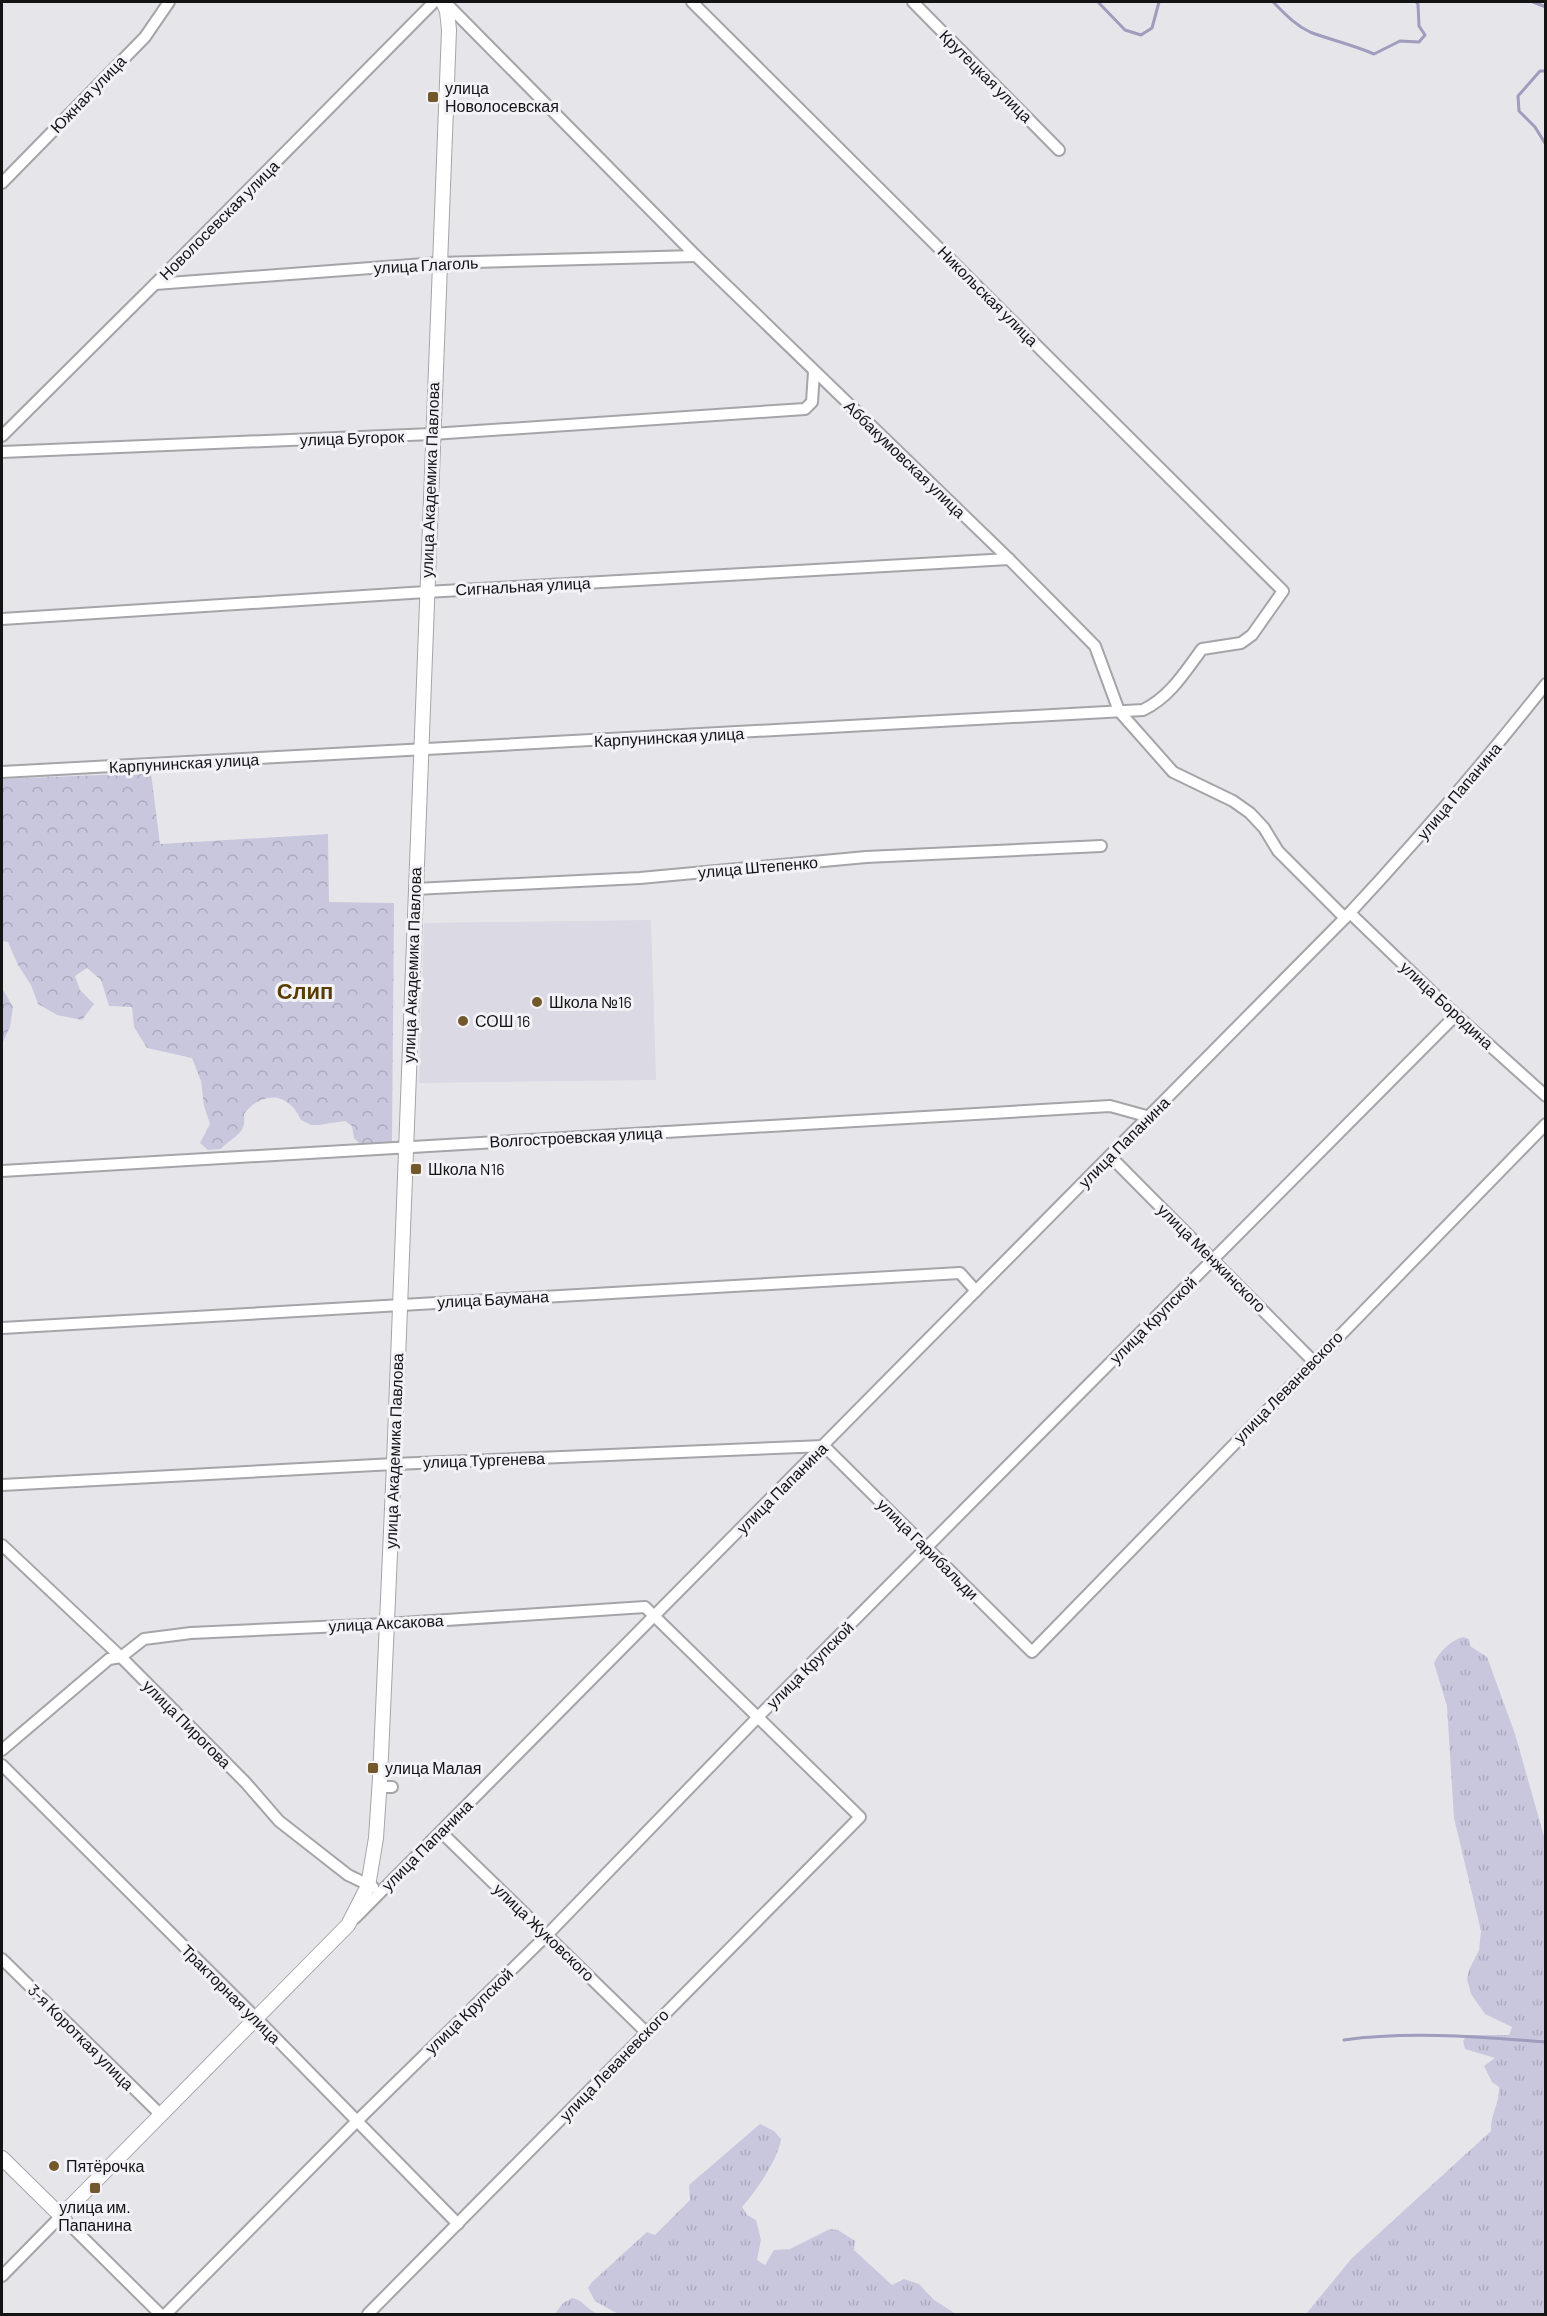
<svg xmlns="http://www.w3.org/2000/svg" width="1547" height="2316" font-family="Barlow,sans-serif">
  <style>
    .built { fill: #dad9e4 }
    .grass { fill: url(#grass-tufts) }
    .forest { fill: url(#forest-crowns) }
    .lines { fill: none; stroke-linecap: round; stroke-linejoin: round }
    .stream { stroke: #9f9cbd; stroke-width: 3 }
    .minor-casing { stroke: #a5a5a9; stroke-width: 14 }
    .tertiary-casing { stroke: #a5a5a9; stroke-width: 16 }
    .minor { stroke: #fff; stroke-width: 10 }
    .tertiary { stroke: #fff; stroke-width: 14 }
    .poi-dot { fill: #72582a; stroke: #f3f3f7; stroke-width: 2 }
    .labels { text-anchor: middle; stroke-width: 6; stroke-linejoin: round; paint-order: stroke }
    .street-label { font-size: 16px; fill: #141415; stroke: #f3f3f7 }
    .poi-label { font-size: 16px; fill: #141415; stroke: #f3f3f7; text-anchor: start }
    .district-label { font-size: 22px; font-weight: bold; fill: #593d00; stroke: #f3f3f7 }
  </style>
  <defs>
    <pattern id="grass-tufts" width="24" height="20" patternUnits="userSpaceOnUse" patternTransform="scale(1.5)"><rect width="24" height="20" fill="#c9c7dd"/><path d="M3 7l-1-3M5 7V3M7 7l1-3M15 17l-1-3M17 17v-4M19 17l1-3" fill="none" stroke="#acaabd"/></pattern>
    <pattern id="forest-crowns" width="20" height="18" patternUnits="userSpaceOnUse" patternTransform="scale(1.5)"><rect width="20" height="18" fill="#c9c7dd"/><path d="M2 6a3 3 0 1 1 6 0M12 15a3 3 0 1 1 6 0" fill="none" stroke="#acaabd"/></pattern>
  </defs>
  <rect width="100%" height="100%" fill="#e6e6ea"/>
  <!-- built -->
  <path class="built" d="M651,920l5,160 -237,3 5,-160z"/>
  <!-- grass -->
  <g class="grass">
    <path d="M1463,1637l6,2 1,7 17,11 28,77 30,106v474h-239l46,-56 139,-127c-1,-16 9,-28 8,-44l-7,-5 -8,-16 11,-8 -30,-9 -2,-8 4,-6h42l3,-8 -27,-13 -14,-20 -4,-15 2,-9 10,-20 2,-19 -27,-113 -7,-112 -13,-43c6,-12 17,-23 29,-26z"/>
    <path d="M760,2124l14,7 7,8c-3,21 -25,52 -39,68l5,8 9,5 5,20 -4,20 8,5 9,-15 16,-1 40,-20 8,1 17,11 -1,9 38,35 12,-6 15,5 15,16 22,14h-338l-23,-13 -7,-13 4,-6 55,-50 8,3 35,-35 -1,-15z"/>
    <path d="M572,2298c11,1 16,14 27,16h-44l8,-11z"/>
  </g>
  <!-- forest -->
  <g class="forest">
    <path d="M151,773l9,71 168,-10 1,68 65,1 -2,239 -32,2 -6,-6 -2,-12 -7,-5 -27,4h-7l-10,-5c-12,-28 -39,-30 -57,-6 3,21 -11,22 -23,35l-13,1 -8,-7 10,-19 -6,-18 -3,-25 -9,-23 -45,-10 -13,-21 -2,-20 -23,-1 -8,-26 -14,-12 -12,8 5,14 14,14 -12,16 -25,-5 -19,-11 -7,-19 -13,-20 -10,-23 -6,-1v-162z"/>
    <path d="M2,988l11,19 -3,20 -8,17z"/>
  </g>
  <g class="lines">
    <!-- stream -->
    <g class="stream">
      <path d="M1098,2l27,28 16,5 11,-7 7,-26"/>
      <path d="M1273,2c11,11 22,23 37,30 21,8 43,13 64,22l26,-13 19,1 6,-7 -6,-9 -1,-22 -2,-2"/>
      <path d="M1533,2l13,5"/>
      <path d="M1546,71h-6l-22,25 1,15 16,16 11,18"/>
      <path d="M1344,2040c66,-9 135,-3 202,2"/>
    </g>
    <!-- minor casing -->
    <g class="minor-casing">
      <g id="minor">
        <path d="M445,2l251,254 313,303 86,87 24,65 54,61 60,29 17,12 14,15 14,23 67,67"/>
        <path d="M913,2l146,148"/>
        <path d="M2,183l143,-146 24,-35"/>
        <path d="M155,284l283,-21 258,-7"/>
        <path d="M2,436l153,-152 279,-282"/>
        <path d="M2,452l430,-18 373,-25 7,-7 2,-30"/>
        <path d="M2,619l424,-27 583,-33"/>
        <path d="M2,772l1141,-62c27,-13 42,-38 59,-61l39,-6 11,-8 31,-44 -591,-589"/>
        <path d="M415,889l225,-11 226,-21 235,-11"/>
        <path d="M1350,913l106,102 90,81"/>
        <path d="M1110,1156l203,205"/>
        <path d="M2,1171l1108,-65 40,11"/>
        <path d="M2,1328l958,-55 16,18"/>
        <path d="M2,1485l392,-21 430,-18 208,206 514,-528"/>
        <path d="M2,1545l119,112 125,126 33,38 69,54 25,12"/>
        <path d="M2,1750l107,-91 12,-2 23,-18 47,-6 195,-9 259,-17 215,210 -492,497"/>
        <path d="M2,1765l255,254 201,205"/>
        <path d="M379,1787h13"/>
        <path d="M441,1832l205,200"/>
        <path d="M355,1918l990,-1000c70,-75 137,-153 201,-234"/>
        <path d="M2,1959l159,156"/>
        <path d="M2,2276l59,-60 99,98"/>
        <path d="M166,2314l191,-193 190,-186 211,-218 698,-702"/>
      </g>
    </g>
    <!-- tertiary casing -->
    <g class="tertiary-casing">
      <path id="tertiary" d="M2,2158l59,58 287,-291 20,-39 8,-48 4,-60 14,-314 55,-1434 -2,-19 -4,-9"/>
    </g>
    <!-- minor -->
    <use href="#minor" class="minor"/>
    <!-- tertiary -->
    <use href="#tertiary" class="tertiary"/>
  </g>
  <!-- markers -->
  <g class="poi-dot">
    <rect x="427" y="91" width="12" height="12" rx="3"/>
    <circle cx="537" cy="1002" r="6"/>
    <circle cx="463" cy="1021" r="6"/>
    <rect x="410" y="1163" width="12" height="12" rx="3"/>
    <rect x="367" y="1762" width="12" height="12" rx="3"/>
    <circle cx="54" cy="2166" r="6"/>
    <rect x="89" y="2182" width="12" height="12" rx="3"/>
  </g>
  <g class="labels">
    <!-- street labels -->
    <g class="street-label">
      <text transform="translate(986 76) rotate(45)" y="6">Крутецкая улица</text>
      <text transform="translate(88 94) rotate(-46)" y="6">Южная улица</text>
      <text transform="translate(219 220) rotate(-45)" y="6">Новолосевская улица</text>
      <text transform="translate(426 265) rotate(-3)" y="6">улица Глаголь</text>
      <text transform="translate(988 296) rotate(45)" y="6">Никольская улица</text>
      <text transform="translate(352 438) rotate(-2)" y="6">улица Бугорок</text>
      <text transform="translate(905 459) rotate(44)" y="6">Аббакумовская улица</text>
      <text transform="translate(430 480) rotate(-88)" y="6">улица Академика Павлова</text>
      <text transform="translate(523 586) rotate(-3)" y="6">Сигнальная улица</text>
      <text transform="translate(669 737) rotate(-3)" y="6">Карпунинская улица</text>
      <text transform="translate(184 763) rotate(-3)" y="6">Карпунинская улица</text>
      <text transform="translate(1459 791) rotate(-50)" y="6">улица Папанина</text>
      <text transform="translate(758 867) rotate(-5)" y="6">улица Штепенко</text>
      <text transform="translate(412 965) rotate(-88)" y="6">улица Академика Павлова</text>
      <text transform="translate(1447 1005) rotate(43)" y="6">улица Бородина</text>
      <text transform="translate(576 1137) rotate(-3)" y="6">Волгостроевская улица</text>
      <text transform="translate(1124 1142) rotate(-45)" y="6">улица Папанина</text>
      <text transform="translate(1212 1258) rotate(45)" y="6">улица Менжинского</text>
      <text transform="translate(493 1299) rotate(-3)" y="6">улица Баумана</text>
      <text transform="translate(1153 1320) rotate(-45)" y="6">улица Крупской</text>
      <text transform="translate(1288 1387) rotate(-46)" y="6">улица Леваневского</text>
      <text transform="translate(394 1451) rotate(-88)" y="6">улица Академика Павлова</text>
      <text transform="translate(484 1460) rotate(-2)" y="6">улица Тургенева</text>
      <text transform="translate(782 1488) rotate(-45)" y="6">улица Папанина</text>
      <text transform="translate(928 1549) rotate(45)" y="6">улица Гарибальди</text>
      <text transform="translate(386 1623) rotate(-3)" y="6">улица Аксакова</text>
      <text transform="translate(810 1665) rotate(-45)" y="6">улица Крупской</text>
      <text transform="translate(187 1724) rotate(45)" y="6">улица Пирогова</text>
      <text transform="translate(427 1845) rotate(-45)" y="6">улица Папанина</text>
      <text transform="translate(544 1932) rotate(44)" y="6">улица Жуковского</text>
      <text transform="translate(231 1994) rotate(45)" y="6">Тракторная улица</text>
      <text transform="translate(469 2011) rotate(-44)" y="6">улица Крупской</text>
      <text transform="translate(81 2037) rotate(45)" y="6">3-я Короткая улица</text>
      <text transform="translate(614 2065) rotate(-46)" y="6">улица Леваневского</text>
    </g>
    <!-- poi labels -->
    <g class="poi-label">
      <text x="445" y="94">улица<tspan x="445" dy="18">Новолосевская</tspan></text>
      <text x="549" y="1008">Школа №16</text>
      <text x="475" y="1027">СОШ 16</text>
      <text x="428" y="1175">Школа N16</text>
      <text x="385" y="1774">улица Малая</text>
      <text x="66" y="2172">Пятёрочка</text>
      <text x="95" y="2213" text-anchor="middle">улица им.<tspan x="95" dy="18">Папанина</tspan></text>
    </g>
    <!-- district labels -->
    <g class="district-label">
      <text x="305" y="999">Слип</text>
    </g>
  </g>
  <!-- border -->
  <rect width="1547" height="2316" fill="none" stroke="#141415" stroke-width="6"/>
</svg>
